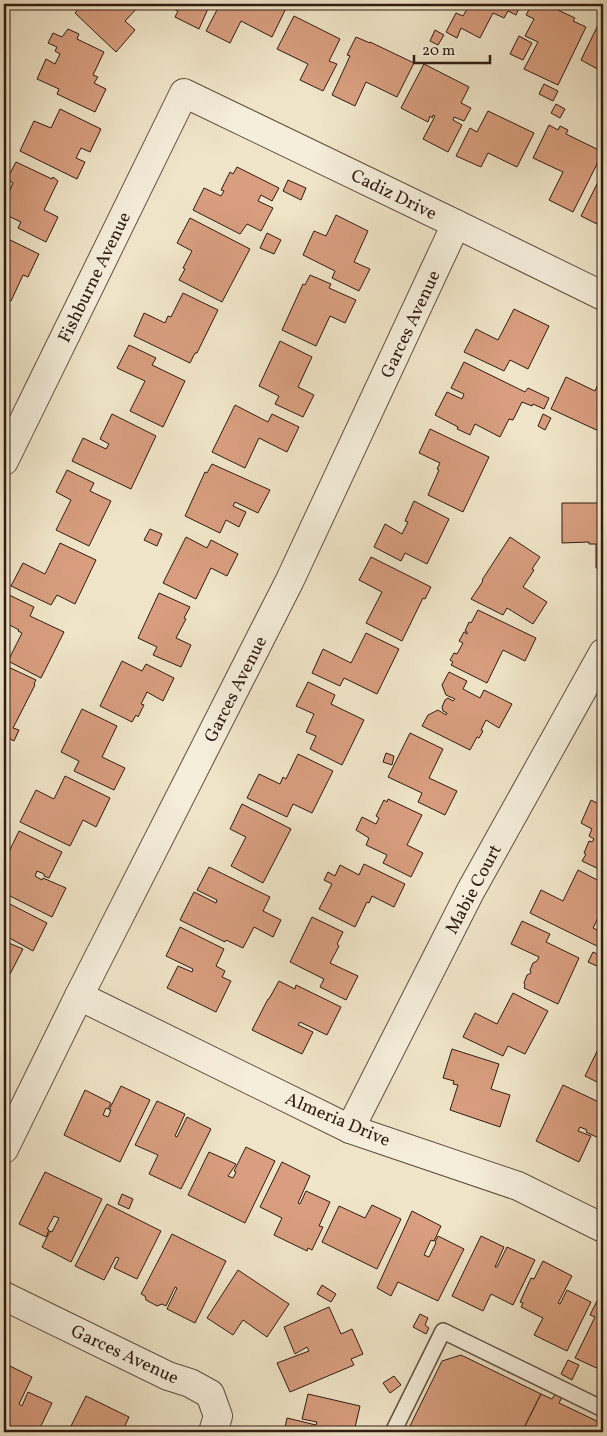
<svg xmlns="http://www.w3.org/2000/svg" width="607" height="1436" font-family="Vollkorn,serif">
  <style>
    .building { fill: #d89e7f; stroke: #311b12 }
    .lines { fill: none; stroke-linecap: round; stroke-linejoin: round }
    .service-casing { stroke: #614e40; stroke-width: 18 }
    .minor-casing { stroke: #614e40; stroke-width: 30 }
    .service { stroke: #f5eedb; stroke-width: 15 }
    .minor { stroke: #f5eedb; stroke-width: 28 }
    .labels { text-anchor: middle; stroke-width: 4; stroke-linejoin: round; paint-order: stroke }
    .street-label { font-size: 18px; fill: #311b12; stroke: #f5eedb }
  </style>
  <rect width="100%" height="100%" fill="#f0e5c8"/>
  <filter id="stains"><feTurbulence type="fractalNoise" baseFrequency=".004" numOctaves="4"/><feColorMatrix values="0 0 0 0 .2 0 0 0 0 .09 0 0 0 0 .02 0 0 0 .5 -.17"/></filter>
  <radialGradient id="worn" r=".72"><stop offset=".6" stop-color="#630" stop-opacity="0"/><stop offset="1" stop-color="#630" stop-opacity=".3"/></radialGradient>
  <!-- building -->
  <g class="building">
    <path d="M83,4h58l-16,17 10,9 -19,22 -41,-39z"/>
    <path d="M162,4h48l-11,25 -24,-12 3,-6z"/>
    <path d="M220,4h68l-16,33 -31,-16 -11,22 -24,-12z"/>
    <path d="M470,4h51l-5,11 -8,-4 -4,7 -11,-5 -13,25 -19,-10 -4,10 -11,-6 10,-19 7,3z"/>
    <path d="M532,4h29l-3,6 17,8 -2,3 13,6 -28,58 -34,-16 14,-27 -13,-6 9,-17 -8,-4z"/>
    <path d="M294,16l46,23 -11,22 8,3 -14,27 -23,-11 8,-16 -31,-15z"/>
    <path d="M598,25l5,3v44l-22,-12z"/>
    <path d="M68,29l11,5 -2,5 27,13 -11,23 5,2 -4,6 12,6 -11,23 -38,-18 2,-5 -22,-10 9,-20 9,5 5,-10 -5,-3 2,-4 -9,-4 5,-10 9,4z"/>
    <path d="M435,30l9,5 -6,10 -8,-4z"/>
    <path d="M519,36l13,7 -9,17 -13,-6z"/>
    <path d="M356,37l14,6v-1l44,21 -17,34 -31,-15 -11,24 -23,-11 18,-39 -3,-1z"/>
    <path d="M424,64l45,23 -8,16 10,5 -7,13 -10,-4 -1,3 9,5 -14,27 -25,-13 12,-23 -2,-1 -1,3 -2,-2 -2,6 -27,-14z"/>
    <path d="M544,84l14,7 -5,10 -14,-7z"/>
    <path d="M556,104l9,5 -5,9 -9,-5z"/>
    <path d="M60,109l41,20 -11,23 -9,-4 -5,10 9,4 -8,17 -57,-28 14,-30 17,7z"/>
    <path d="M488,111l46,22 -17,34 -29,-14 -7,14 -25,-11 14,-28 7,4z"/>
    <path d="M549,125l9,5 2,-4 8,4 -2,4 37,18 -30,60 -24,-12 14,-28 -30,-14z"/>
    <path d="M16,162l36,17 1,-2 5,4 -14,29 14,7 -12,25 -28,-14 3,-6 -17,-8v-17l3,-6 2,1 4,-9 -6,-4z"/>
    <path d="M237,167l42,21 -7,13 -11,-6 -3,6 15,7 -12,23 -14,-7 -7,10 -47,-24 11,-22 17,8 3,-5 -3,-1 9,-18 3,2z"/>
    <path d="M603,172v55l-22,-11z"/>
    <path d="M288,180l18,8 -5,12 -18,-9z"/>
    <path d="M336,215l32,16 -14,31 16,7 -11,22 -27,-13 3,-7 -32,-16 11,-24 12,5z"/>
    <path d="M190,218l60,31 -28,53 -43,-22 6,-11 -2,-1 9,-17 -15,-8z"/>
    <path d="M267,233l14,7 -7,14 -14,-6z"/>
    <path d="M4,237l35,17 -11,23 -5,-2 -12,26 -7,-3z"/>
    <path d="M310,275l21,9 -2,4 27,12 -11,23 -15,-7 -14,30 -34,-16 21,-46 2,1z"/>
    <path d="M183,293l35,17 -21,43h-2l-5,10 -56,-27 10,-23 21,10 3,-7 3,1z"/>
    <path d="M514,309l35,17 -21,43 -18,-9 -6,11 -40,-19 12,-23 22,11z"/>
    <path d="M280,341l32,16 -14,30 16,8 -11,22 -28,-13 4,-8 -20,-10z"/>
    <path d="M129,345l27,13 -4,7 33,16 -22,46 -33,-16 15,-30 -28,-13z"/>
    <path d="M464,362l61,30 3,-4 21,10 -5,11 -11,-5 -1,2 -10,-4 -9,18 -4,-1 -9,18 -25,-13 -5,11 -13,-6 1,-2 -23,-12 12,-23 15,7 2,-5 -13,-6z"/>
    <path d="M603,373v60l-52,-24 15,-32 29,14z"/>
    <path d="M235,405l33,17 4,-8 27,13 -12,25 -28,-14 -14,30 -33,-16z"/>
    <path d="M112,414l44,22 -25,53 -59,-28 11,-23 23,11 3,-5 -9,-5z"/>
    <path d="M543,414l8,4 -6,12 -7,-4z"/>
    <path d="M430,429l59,28 -26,55 -35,-17 11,-25 -2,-1 3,-6 -21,-10z"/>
    <path d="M212,464l58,26 -12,23 -23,-11 -2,4 13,6 -7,15 -13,-7 -6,13 -35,-17 20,-44 2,1z"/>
    <path d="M67,470l27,13 -4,8 21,10 -22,45 -33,-16 15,-30 -15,-8z"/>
    <path d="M414,501l35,18 -22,45 -22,-11 -4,8 -27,-14 11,-23 17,10 6,-12 -3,-1z"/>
    <path d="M562,503h41v65h-7v-24h-7v-2l-27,1z"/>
    <path d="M150,529l12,5 -5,12 -13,-6z"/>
    <path d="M186,537l21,11 4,-8 27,14 -11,22 -16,-8 -15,31 -33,-16z"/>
    <path d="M510,537l30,20 -8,12 2,1 -11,17 24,15 -14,22 -26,-16 -4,7 -32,-16 12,-18 -1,-1z"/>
    <path d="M60,543l36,17 -21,44 -18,-9 -6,10 -40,-19 12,-23 22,11z"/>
    <path d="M371,557l60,30 -6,12 -2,-1 -21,43 -36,-18 16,-31 -23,-12z"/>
    <path d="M159,593l31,14 -6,11 2,1 -10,19 15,7 -10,22 -28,-12 4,-8 -19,-9z"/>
    <path d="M7,594l27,13 -4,9 34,16 -23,46 -33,-17 14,-28 -4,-2 1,-1 -15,-8v-22z"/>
    <path d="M478,610l58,28 -11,23 -22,-11 -16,33 -36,-18 2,-3 -3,-2 4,-7 3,1 6,-11 -4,-2 5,-9 3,2v-2l-2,-1 4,-9 2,1z"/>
    <path d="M366,633l33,16 -22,45 -33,-16 -4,8 -28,-13 11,-24 28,14z"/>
    <path d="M122,661l20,10 4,-7 28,14 -11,23 -16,-9 -6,12 3,1 -6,12 -2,-2 -4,7 -32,-16z"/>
    <path d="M4,665l32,15 -2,4 1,1 -22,43 6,2 -5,11 -10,-5z"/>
    <path d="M449,672l18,9 -4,8 17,9 4,-8 28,14 -13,24 -13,-8 -5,10 2,1 -4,7 -2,-1 -7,13 -48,-24 6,-11 10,-5 8,5 1,-2 -4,-2 -1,-4 3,-7 3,-2 5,3 2,-2 -9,-4 -4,-10z"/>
    <path d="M308,682l27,13 -4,9 33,16 -22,45 -32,-16 6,-13 -10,-4 8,-18 -18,-8z"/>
    <path d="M82,709l35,17 -15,31 23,11 -11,22 -40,-19 5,-10 -18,-9z"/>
    <path d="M410,733l33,16 -14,29 28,13 -12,24 -27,-13 4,-9 -34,-16z"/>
    <path d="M386,753l8,3 -2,9 -9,-3z"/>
    <path d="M298,754l35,17 -21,42 -19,-9 -6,13 -40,-19 12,-24 21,10 3,-7 3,2z"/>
    <path d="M65,776l45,22 -14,29 -13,-7 -13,26 -50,-24 16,-32 18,9z"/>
    <path d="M388,799l34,16 -15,30 16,8 -12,24 -28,-14 4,-8 -21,-10 3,-7 -13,-8 6,-13 14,7 3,-6 -3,-2 8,-16 3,2z"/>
    <path d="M591,800l12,6v65l-21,-10 4,-7 -2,-1 5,-12 3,1 2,-3 -5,-3 3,-7 -11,-6z"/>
    <path d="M242,804l49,25 -28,54 -32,-17 15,-29 -16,-8z"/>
    <path d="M19,831l43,21 -13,26 -5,-2v-2l-7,-3 -2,5 7,4 1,-2 23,10 -14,29 -48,-24v-31z"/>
    <path d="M364,864l41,20 -11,23 -22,-11 -3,7 -2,-1 -12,25 -36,-18 13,-25 -8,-4 4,-8 7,4 5,-11 19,10z"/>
    <path d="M209,867l61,30 -7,14 18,9 -8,17 -19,-10 -11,21 -17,-8 -1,2 -45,-22 14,-28 22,11 1,-3 -20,-10z"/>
    <path d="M578,870l25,13v25l-10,20 10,5v16l-73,-36 11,-23 22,11z"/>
    <path d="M4,901l43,22 -14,28 -29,-16z"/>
    <path d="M312,917l31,15 -6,12 2,2 -9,17 28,13 -12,24 -26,-13 4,-8 -34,-17z"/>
    <path d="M522,921l28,13 -4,8 33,16 -21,46 -34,-16 1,-3 -1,-2 3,-8 4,-2 -1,-3 3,-7 4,-2 2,-4 -28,-13z"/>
    <path d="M180,927l44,22 -8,17 9,5 -3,6 9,4 -15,31 -49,-24 11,-22 14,6 1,-3 -27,-13z"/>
    <path d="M4,941l19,8 -13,25 -6,-3z"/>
    <path d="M593,952l10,5 -4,10 -11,-5z"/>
    <path d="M279,981l16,8 1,-4 45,22 -14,28 -27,-13 -2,3 15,7 -11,22 -50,-24 16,-31h1z"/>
    <path d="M513,993l35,18 -23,43 -17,-8 -5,10 -40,-19 12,-24 22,11z"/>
    <path d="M603,1039v46l-18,-9z"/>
    <path d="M452,1049l47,15 -8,25 19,6 -10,32 -50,-17 8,-25 -5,-1 1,-3 -11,-3z"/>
    <path d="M563,1085l40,19v36l-17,-8 1,-2 -7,-3 -2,4 13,5 -12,26 -43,-21z"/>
    <path d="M121,1086l29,14 -30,62 -56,-27 21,-45 26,13 -3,6 -2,-1 -3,7 5,2 3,-7h-2z"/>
    <path d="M157,1101l28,13 -10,22 2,1 10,-20 24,12 -30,60 -32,-15 9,-19 -23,-10z"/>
    <path d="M246,1147l29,14 -30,62 -57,-28 21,-43 27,12 -8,12 5,2 3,-6 -2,-1z"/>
    <path d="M282,1162l28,14 -12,27 2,1 6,-13 24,11 -11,24 4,1 -11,23 -4,-2 -1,3 -33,-16 8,-17 -22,-11z"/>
    <path d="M45,1172l57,27 -31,63 -29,-15 8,-16 2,1 7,-14 -5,-2 -7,13 2,1 -3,7 -27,-13z"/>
    <path d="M122,1194l11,5 -4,10 -11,-5z"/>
    <path d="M107,1204l54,27 -24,48 -23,-11 5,-10 -3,-1 -12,23 -29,-14z"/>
    <path d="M372,1205l29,14 -24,50 -55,-27 17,-36 26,12z"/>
    <path d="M412,1211l29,15 -7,15 -3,-1 -7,15 5,2 7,-14 -1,-1 3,-6 26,13 -26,52 -40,-19 -7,14 -14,-8z"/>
    <path d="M172,1234l54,27 -31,62 -28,-14 10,-21 -2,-1 -9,19 -4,-2 -5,2 -11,-6 -1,-4 -4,-2z"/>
    <path d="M481,1236l23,11 -9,20h2l10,-20 28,13 -22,45 -22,-11 -8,17 -31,-15z"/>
    <path d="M543,1261l29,15 -14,27 2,1 7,-14 24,12 -24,49 -33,-16 9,-17 -22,-11 2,-4 -3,-1 11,-24 3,1z"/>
    <path d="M238,1270l51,34 -22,33 -24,-17 -10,15 -26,-17z"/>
    <path d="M322,1285l14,9 -5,8 -14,-8z"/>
    <path d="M599,1297l4,2v72l-28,-13 20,-41 -5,-2z"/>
    <path d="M329,1307l12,27 11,-5 11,25 -12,5 3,6 -64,27 -13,-29 32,-12 -2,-4 -12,7 -11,-27z"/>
    <path d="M420,1314l8,4 -3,7 4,3 -3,6 -13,-7z"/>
    <path d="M461,1355l80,39 -19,38h-115l35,-71z"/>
    <path d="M568,1360l11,5 -7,15 -11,-6z"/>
    <path d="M4,1363l28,14 -13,27 3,2 6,-14 24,11 -14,29h-34l1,-13 -1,-1z"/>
    <path d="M394,1376l7,9 -11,8 -7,-10z"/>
    <path d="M308,1394l52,12 -6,26h-70l3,-14 29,7 1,-3 -15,-3z"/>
    <path d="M541,1394l11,5 3,-5 7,3 -3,6 44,21v8h-81z"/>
    <path d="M86,1396l43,21 -7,15h-62l2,-3 6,3z"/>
  </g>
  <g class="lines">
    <!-- service casing -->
    <g class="service-casing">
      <path id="service" d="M393,1432l50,-101 160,78"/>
    </g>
    <!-- minor casing -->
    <g class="minor-casing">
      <g id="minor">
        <path d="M4,461l180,-368 272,131 147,72"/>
        <path d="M79,996l271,133 168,57 85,42"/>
        <path d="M350,1129l120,-237 133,-239"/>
        <path d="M4,1149l75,-153 211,-416 166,-356"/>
        <path d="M4,1296l164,80 22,7 20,11 8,22 -5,16"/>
      </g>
    </g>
    <!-- service -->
    <use href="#service" class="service"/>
    <!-- minor -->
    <use href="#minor" class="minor"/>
  </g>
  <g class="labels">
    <!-- street labels -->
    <g class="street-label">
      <text transform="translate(394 194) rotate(26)" y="6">Cadiz Drive</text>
      <text transform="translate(94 277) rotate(-64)" y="6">Fishburne Avenue</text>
      <text transform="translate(410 324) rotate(-65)" y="6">Garces Avenue</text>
      <text transform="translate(235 689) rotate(-63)" y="6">Garces Avenue</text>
      <text transform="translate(473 889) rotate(-62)" y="6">Mabie Court</text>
      <text transform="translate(338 1119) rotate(23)" y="6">Almeria Drive</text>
      <text transform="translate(125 1354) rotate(25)" y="6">Garces Avenue</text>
    </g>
  </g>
  <!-- margin -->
  <rect width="607" height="1436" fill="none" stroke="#f0e5c8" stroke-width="20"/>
  <rect x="5" y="5" width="597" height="1426" fill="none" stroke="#311b12" stroke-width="2.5"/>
  <rect x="10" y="10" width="587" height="1416" fill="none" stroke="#311b12"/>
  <!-- scale -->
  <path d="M414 55v8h76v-8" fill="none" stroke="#311b12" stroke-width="2.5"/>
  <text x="422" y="55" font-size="15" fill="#311b12" stroke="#f5eedb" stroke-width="4" paint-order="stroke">20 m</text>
  <rect width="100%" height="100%" filter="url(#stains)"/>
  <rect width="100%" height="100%" fill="url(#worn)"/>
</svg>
